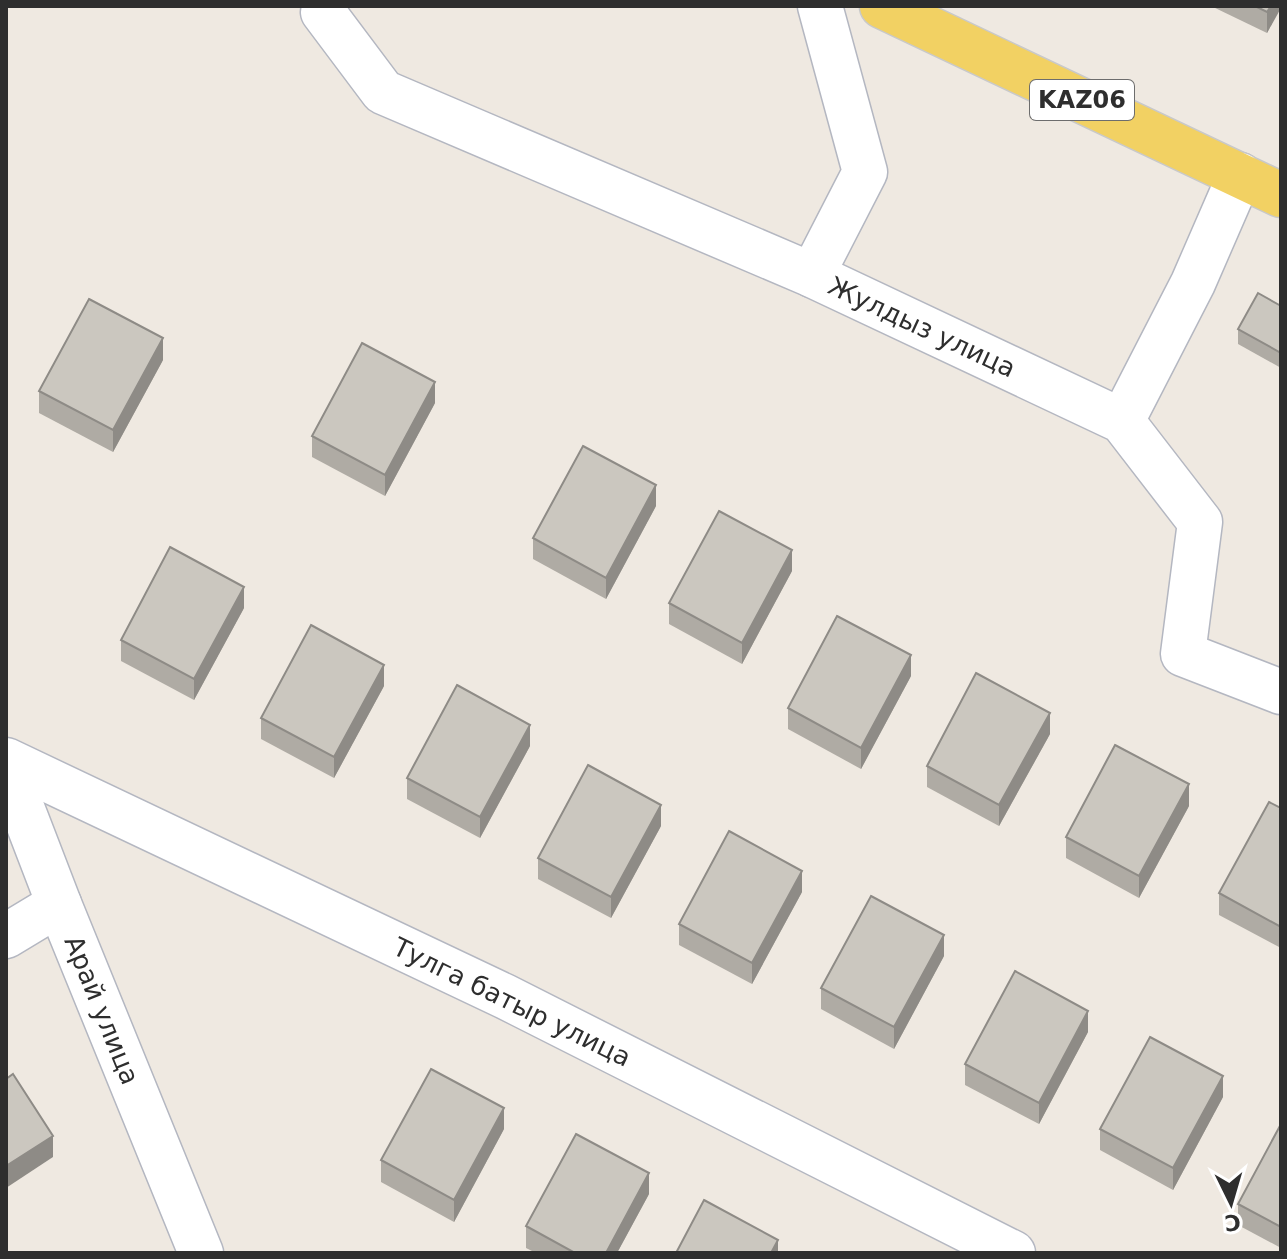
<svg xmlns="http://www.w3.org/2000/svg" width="1287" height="1259" font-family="'DejaVu Sans',sans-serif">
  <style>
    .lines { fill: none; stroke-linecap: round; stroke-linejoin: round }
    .minor-casing { stroke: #b4b7c1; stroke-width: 47 }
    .major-casing { stroke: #c9c9c9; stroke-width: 47 }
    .minor { stroke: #fff; stroke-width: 44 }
    .major { stroke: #f2d163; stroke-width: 44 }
    .wall { fill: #afaba4 }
    .shaded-wall { fill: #8e8b86 }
    .building { fill: #cbc7bf; stroke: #8e8b86; stroke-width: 2 }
    .labels { text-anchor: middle; stroke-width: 8; stroke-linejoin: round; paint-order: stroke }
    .shield { fill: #fff; stroke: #6d6d6d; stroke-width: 2 }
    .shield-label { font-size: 24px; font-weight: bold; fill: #2e2e2e }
    .street-label { font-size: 26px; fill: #2e2e2e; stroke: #fff }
  </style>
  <rect width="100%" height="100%" fill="#efe9e1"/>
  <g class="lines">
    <!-- minor casing -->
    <g class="minor-casing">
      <g id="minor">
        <path d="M326,6l-3,6 60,80 429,183 310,146 78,101 -17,132 98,38"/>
        <path d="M812,275l53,-103 -45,-166"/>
        <path d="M1122,421l71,-138 47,-108"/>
        <path d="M6,760l498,236 509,257"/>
        <path d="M6,766l53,138 142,349"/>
        <path d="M6,936l53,-32"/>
      </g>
    </g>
    <!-- major casing -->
    <g class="major-casing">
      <path id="major" d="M882,6l399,189"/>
    </g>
    <!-- minor -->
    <use href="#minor" class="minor"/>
    <!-- major -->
    <use href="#major" class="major"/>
  </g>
  <!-- wall -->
  <g class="wall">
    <path d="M1211,6h70l-14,27z"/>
    <path d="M1281,306v62l-43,-24v-15z"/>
    <path d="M163,360l-50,92 -74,-39v-22z"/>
    <path d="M435,403l-50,93 -73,-39v-21z"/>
    <path d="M656,506l-50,93 -73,-40v-21z"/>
    <path d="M792,571l-50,93 -73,-40v-21z"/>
    <path d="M244,608l-50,92 -73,-39v-21z"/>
    <path d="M911,676l-50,93 -73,-40v-21z"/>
    <path d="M384,686l-50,92 -73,-39v-21z"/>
    <path d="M1050,734l-51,92 -72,-39v-21z"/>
    <path d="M530,746l-50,92 -73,-39v-21z"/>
    <path d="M1189,806l-50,92 -73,-40v-21z"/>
    <path d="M1281,808v140l-62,-33v-22z"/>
    <path d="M661,826l-50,92 -73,-39v-21z"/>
    <path d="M802,892l-50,92 -73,-39v-21z"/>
    <path d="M944,956l-50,93 -73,-40v-21z"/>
    <path d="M1088,1032l-49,92 -74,-39v-21z"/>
    <path d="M1223,1097l-50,93 -73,-40v-21z"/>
    <path d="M1281,1124v124l-43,-23v-21z"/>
    <path d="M504,1129l-50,93 -73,-40v-22z"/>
    <path d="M649,1194l-32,59h-81l-10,-5v-22z"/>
  </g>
  <!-- shaded-wall -->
  <g class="shaded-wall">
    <path d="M1271,6h10v2l-14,25v-21z"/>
    <path d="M163,338v22l-50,92v-22z"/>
    <path d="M435,382v21l-50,93v-21z"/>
    <path d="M656,485v21l-50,93v-21z"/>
    <path d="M792,550v21l-50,93v-21z"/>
    <path d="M244,587v21l-50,92v-21z"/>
    <path d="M911,655v21l-50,93v-21z"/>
    <path d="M384,665v21l-50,92v-21z"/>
    <path d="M1050,713v21l-51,92v-21z"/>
    <path d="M530,725v21l-50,92v-21z"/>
    <path d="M1189,784v22l-50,92v-22z"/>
    <path d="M661,805v21l-50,92v-21z"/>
    <path d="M802,871v21l-50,92v-21z"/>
    <path d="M944,935v21l-50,93v-22z"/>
    <path d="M1088,1011v21l-49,92v-21z"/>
    <path d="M1223,1076v21l-50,93v-22z"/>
    <path d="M504,1108v21l-50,93v-22z"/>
    <path d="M53,1136v21l-47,31v-22z"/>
    <path d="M649,1173v21l-32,59h-11z"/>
    <path d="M778,1240v13h-7z"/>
  </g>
  <!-- building -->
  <g class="building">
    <path d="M1255,6h16l-4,6z"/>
    <path d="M1258,293l23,13v47l-43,-24z"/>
    <path d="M89,299l74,39 -50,92 -74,-39z"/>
    <path d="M362,343l73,39 -50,93 -73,-39z"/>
    <path d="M583,446l73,39 -50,93 -73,-40z"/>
    <path d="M719,511l73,39 -50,93 -73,-40z"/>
    <path d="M170,547l74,40 -50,92 -73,-39z"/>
    <path d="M837,616l74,39 -50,93 -73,-40z"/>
    <path d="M311,625l73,40 -50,92 -73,-39z"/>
    <path d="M976,673l74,40 -51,92 -72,-39z"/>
    <path d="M457,685l73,40 -50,92 -73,-39z"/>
    <path d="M1115,745l74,39 -50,92 -73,-39z"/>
    <path d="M588,765l73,40 -50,92 -73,-39z"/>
    <path d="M1269,802l12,6v119l-62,-34z"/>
    <path d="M729,831l73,40 -50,92 -73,-39z"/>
    <path d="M871,896l73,39 -50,92 -73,-39z"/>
    <path d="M1015,971l73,40 -49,92 -74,-39z"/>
    <path d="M1150,1037l73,39 -50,92 -73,-39z"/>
    <path d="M431,1069l73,39 -50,92 -73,-40z"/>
    <path d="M13,1074l40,62 -47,30v-87z"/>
    <path d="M1281,1124v103l-43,-23z"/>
    <path d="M576,1134l73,39 -43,80h-31l-49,-27z"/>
    <path d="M704,1200l74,40 -7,13h-95z"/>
  </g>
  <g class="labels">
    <!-- shield labels -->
    <rect class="shield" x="1030" y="80" width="104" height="40" rx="6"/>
    <g class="shield-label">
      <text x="1082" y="108">KАZ06</text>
    </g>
    <!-- street labels -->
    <g class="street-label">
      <text transform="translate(922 327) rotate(25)" y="9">Жулдыз улица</text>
      <text transform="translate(512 1002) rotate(26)" y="9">Тулга батыр улица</text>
      <text transform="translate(102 1010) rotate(68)" y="9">Арай улица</text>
    </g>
  </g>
  <!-- border -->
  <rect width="1287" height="1259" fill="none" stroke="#2e2e2e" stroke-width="16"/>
  <!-- north arrow -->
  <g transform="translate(1231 1203) rotate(175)" stroke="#ffffff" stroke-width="6" paint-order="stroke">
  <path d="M0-6L14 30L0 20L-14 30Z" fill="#2e2e2e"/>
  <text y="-12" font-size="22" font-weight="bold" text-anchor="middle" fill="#2e2e2e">С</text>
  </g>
</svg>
